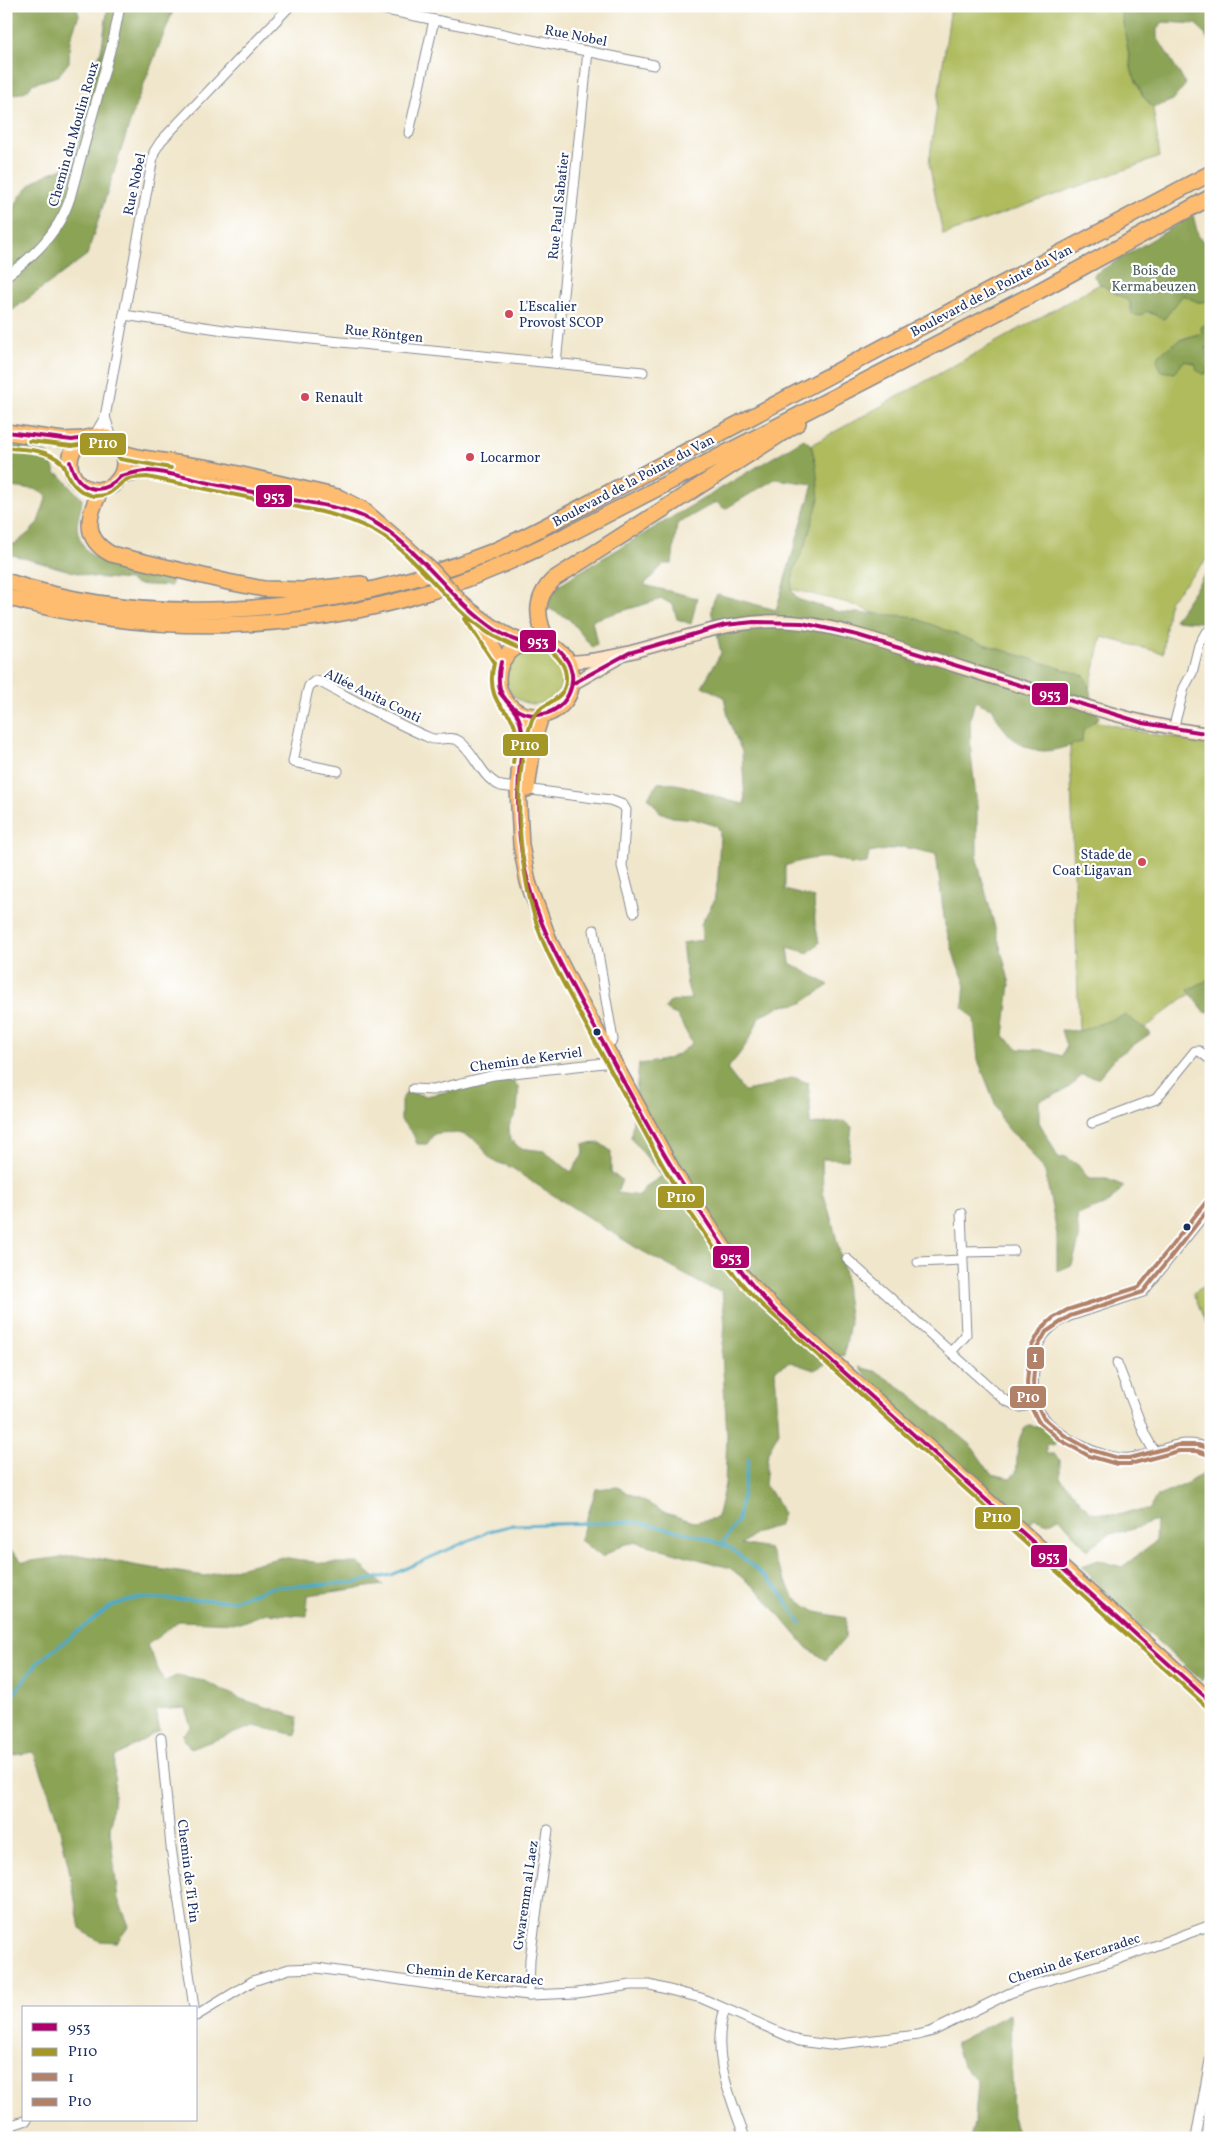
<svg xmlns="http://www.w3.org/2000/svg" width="1217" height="2144" font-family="Vollkorn,serif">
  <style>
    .green { fill: #afbb5d; stroke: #65755e }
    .forest { fill: #8ba354; stroke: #536959 }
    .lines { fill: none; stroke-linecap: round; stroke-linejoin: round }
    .stream { stroke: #4aaac9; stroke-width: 3 }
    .minor-casing { stroke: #868a94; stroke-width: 11 }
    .secondary-casing { stroke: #868a94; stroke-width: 15 }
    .primary-casing { stroke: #868a94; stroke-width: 18 }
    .trunk-casing { stroke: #868a94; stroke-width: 18 }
    .minor { stroke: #fff; stroke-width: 9 }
    .secondary { stroke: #fee4c5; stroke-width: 12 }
    .primary { stroke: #fdbc6f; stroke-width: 15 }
    .trunk { stroke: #fdbc6f; stroke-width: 15 }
    .primary-bridge-casing { stroke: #868a94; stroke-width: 18; stroke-linecap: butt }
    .primary-bridge { stroke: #fdbc6f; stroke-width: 15 }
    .bus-1-casing { stroke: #fff; stroke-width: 8 }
    .bus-2-casing { stroke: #fff; stroke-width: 8 }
    .bus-3-casing { stroke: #fff; stroke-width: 8 }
    .bus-4-casing { stroke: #fff; stroke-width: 8 }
    .bus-1 { stroke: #b0006b; stroke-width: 4 }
    .bus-2 { stroke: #a49726; stroke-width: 4 }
    .bus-3 { stroke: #b18168; stroke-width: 4 }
    .bus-4 { stroke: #b18168; stroke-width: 4 }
    .poi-dot { fill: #d1495b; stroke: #fff; stroke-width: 2 }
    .bus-dot { fill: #1b2f5e; stroke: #fff; stroke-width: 2 }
    .labels { text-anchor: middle; stroke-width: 4.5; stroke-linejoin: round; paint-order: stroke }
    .street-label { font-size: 14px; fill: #1b2f5e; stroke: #fff }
    .park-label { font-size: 14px; fill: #4f605e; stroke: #fff }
    .poi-label { font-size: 14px; fill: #1b2f5e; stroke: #fff; text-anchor: start }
    .line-badge { stroke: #fff; stroke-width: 2 }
    .badge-label { font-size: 14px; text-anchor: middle; font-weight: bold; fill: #fff }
  </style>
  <rect width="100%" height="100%" fill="#fff"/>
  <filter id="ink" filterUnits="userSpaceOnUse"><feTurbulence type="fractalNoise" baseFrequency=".02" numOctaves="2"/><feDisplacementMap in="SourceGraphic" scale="10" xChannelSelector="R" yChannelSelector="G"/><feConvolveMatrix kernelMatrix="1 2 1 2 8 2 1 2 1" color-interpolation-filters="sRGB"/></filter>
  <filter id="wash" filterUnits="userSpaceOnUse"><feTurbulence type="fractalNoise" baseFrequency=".0096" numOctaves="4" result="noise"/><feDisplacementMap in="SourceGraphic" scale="20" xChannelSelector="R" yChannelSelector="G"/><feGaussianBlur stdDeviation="1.12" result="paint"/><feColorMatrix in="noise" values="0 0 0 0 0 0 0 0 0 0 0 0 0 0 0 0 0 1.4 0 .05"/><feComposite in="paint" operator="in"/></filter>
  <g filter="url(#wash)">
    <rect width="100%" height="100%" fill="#f0e6cb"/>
    <!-- green -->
    <g class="green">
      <path d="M951,6h169l12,66 11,24 10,12 7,49 -217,78 -14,-72z"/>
      <path d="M1100,284l30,18v7l16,2 18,8 19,-24 15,7 13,-1v27l-2,-2 -8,3 1,4 -24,7 6,21 11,2 7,11 5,-1c5,-7 1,-18 -2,-26l6,2v206l-42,46 -6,52 -61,-16 -15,61 -239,-95 -57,-14 3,-20 12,-26 10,-78 -5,-20z"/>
      <circle cx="534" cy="675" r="29"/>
      <path d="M1069,715l82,19 60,8v241l-29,16 -43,34 -60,-2z"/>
      <path d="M1211,1282v54l-18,-43z"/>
    </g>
    <!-- forest -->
    <g class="forest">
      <path d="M6,6h70l3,9 -9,25 -1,22 -11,14 -26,8c-5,10 -15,10 -26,10z"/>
      <path d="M108,6h67l-39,98 -49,151 -81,60v-98c9,-9 13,-21 21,-29 13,-13 30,-18 47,-23l7,-42 21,-77z"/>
      <path d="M1120,6h91v37l-14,-19 -34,-2 -6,7v8l29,47 -13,16 -20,8 -10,-12 -11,-24z"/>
      <path d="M1193,215l5,20 13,17v49l-13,1 -15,-7 -19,24 -17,-8 -7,5 -8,-2 -2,-12 -30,-18 -7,-9z"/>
      <path d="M1204,325l7,3v21l-5,-2 4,17 -3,9 -5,1 -5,-4 -2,-7 -11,-2 -9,12 -15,-2 -3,-13c14,-15 25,-19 45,-25l-1,-6z"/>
      <path d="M804,439l7,6 5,20 3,34 -13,44 -12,26 -3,20 6,10 42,13 71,4 61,24 114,36 14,42 -16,12 -1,12c-11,3 -26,9 -38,9 -25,-1 -42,-20 -51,-42l-18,-8 -5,18 1,36 6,51v54l33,124 -6,52 15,13 22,1 21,6 4,-10 -5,-16 18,1 46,-16 26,18 -35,24 -18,21 -17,-3c-10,15 -25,20 -42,25v22l12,21 7,15 8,-1 12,8 11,14h18l17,7 -15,17 -32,12 2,26 -7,24 -15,6v-37l-12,-62 -22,-30 -12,-10 -9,-11 -24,-61 -4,-41 -11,-11 2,-27 -8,-16 -12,-40 -9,-71 -33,-7 -34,6 -2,10 -16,2c-19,-13 -46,-6 -66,1v24l29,8 1,24 4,21 -11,10 -20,-6 2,16 39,22 -27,18 -25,4 -18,10c-7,21 -17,35 -32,52l17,22 22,-4 27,-10 15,6 2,15v27l34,-4 8,6 -4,33 -26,-1 1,33 9,29 13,53 1,19 4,29 -6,33 -30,15 -24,-8 -15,8 4,62 -11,20 -3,33 9,11 9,18 -5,12 -21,6 -16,12 28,5 26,50 21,13 30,6 -1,20 -19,22 -19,-12 -48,-57 -29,-23 -93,-26 -15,3 -20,12 -22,-17 16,-51 21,-2 49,26 28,9 23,-4 8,-34 2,-49 -5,-81 3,-29 -3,-34 -13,-3 -74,-41 -115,-73c-12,-11 -17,-8 -28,-14 -5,-3 -8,-12 -12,-16 -12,-12 -31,-13 -46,-10l-7,10h-10l-4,-10 -12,-14v-20l6,-8 19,4 83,-17 10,8 -2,24 -8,15 1,13 10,9 24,3 27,21 13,-19 -1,-9 17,-1 11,8v22l11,7 -5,13 23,3 5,-9 17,-11 -31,-38 8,-74c24,-3 35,-4 53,-21l-15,-28 -10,-4 -2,-3 6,-7 20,-2 -4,-15 -5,-41 20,-3 -1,-16 13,-23 4,-23 2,-47 -3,-5 -23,-7 -22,-2 -12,-5 -12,-15 10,-14c30,-2 57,17 87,21l-3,-52 -13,-31 -5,-24 -22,-11 19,-33 -4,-18 3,-4c-9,-13 -12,-23 -3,-37l59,16 37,-126 -38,-5 -50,30 -9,-7 -39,22 -5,40h-8l-20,21 53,13 -6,26 -14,-5 -4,-14 -11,-6 -70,21 5,24 -5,3 -23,-28 -25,-13 7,-14 20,-15z"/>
      <path d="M6,445l32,4 10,5 8,21h4l22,24c0,11 -7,22 -4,34 9,38 62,39 94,46l-1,7 -24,-1 -11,-1 -7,-4 -37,-3 -83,-23 -3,2v-13l9,1 16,-13 7,-9 9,-26 -12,-7 -29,-2z"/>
      <path d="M1211,565v58l-37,-3z"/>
      <path d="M1211,978v32l-5,3 -18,-23z"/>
      <path d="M858,1367l19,5 33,22 60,50 21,30 19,4 6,-5c2,-16 -1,-39 13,-48l16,2 10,10v8l-9,-1v10h8l6,6v17l30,35 29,3 12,-4 18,-1 7,-13 28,-12 27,-17v189l-6,8 5,8 -9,7 -92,-82 -27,-32 16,-6 24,7 33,-25 1,-21 -26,9 -21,4 -22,16 -28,-33 -11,6 -14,-5 -4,6 -10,-1 -135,-120 -19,-28z"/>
      <path d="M6,1546l17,16 57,-7 59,11 66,10 77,-19 38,6h38l25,22 -75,10 -1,21 -41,-3 -26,10 -61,-2 -32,24 17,37 12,-6 29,5 36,18 56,18 -1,18 -42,-9 -64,23 -8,-14 9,-8 -6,-19 -30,2 5,20 -45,27 -1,38 -4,35 8,69 11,27 -12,16 -18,-1 -19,-12c-10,-60 -22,-121 -47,-177l-24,4 -3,3z"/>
      <path d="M1010,2014l3,106 6,18h-49l5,-18 3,-39 -16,-15 -7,-23z"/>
    </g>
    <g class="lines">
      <!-- stream -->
      <g class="stream">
        <path d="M722,1544l16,-24 11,-62"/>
        <path d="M6,1704l32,-42 73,-56 26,-8 95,3 41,-14 78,-4 40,-8 99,-44 23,-6 123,-3 65,14 30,12 46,39 24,37"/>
      </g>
    </g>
  </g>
  <g filter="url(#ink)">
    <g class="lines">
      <!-- minor casing -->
      <g class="minor-casing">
        <g id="minor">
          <path d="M367,6l287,59"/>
          <path d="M409,133l25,-113"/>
          <path d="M6,276c29,-20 53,-44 64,-78l44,-162 6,-30"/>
          <path d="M124,315l107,16 412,41"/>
          <path d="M556,363l32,-312"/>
          <path d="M105,417l8,24"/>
          <path d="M94,436l11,-19 49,-265 7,-11 129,-135"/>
          <path d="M1173,729l11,-41 8,-15 7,-28 6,-11 6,-5"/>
          <path d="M338,771l-45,-9 14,-69 2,-7 6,-5 5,1c36,19 72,40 110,56 9,4 20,-3 29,3 17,12 21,36 42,45l109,14 13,5 3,5 -4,56 12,46"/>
          <path d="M594,930l19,110 -9,5"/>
          <path d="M413,1089l20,1 61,-15 119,-13"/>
          <path d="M1092,1123l64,-24 39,-48h4l12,9"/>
          <path d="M1211,1206l-68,86 -73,24c-18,8 -33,21 -35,42 -1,14 -4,35 2,49 11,26 65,54 93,51 32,-3 45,-23 81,-9"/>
          <path d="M962,1252l52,-1"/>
          <path d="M847,1259l156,140 16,8 17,-3"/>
          <path d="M918,1262l44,-2"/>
          <path d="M951,1352l15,-17 -5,-122"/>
          <path d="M1117,1363l28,72 9,16"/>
          <path d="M161,1738l10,109 23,161"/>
          <path d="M529,1995l1,-36 18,-129"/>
          <path d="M725,2009c-15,44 5,87 20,129"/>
          <path d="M196,2016l57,-35 36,-12 28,-1 119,17 93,10 48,-2 54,-8h19l51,13 98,43 31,4 88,-10 15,-4 77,-38 18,-7 85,-25 98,-36"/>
          <path d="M6,2127l21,-7"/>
          <path d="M1196,2138l15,-83"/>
        </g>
      </g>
      <!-- secondary casing -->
      <g class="secondary-casing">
        <g id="secondary">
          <path d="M568,662c82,-3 147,-50 234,-39 40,5 79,19 117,31 46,15 91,29 137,43 51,16 102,31 155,37"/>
          <path d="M572,684l44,-25"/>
        </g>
      </g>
      <!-- primary casing -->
      <g class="primary-casing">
        <g id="primary">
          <path d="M6,432l57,8 20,-1"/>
          <circle cx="97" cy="463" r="27"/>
          <path d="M122,453l20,5 74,11 122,28 24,12 44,38"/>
          <path d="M121,476l26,-5 16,3 166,33 27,8"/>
          <path d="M463,605c20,15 37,29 61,38"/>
          <path d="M470,615l31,47"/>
          <circle cx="535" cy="679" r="37"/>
          <path d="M516,711l6,21 -4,57 3,56 7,37 22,61 25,49 99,181 68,103 32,33 437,393"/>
          <path d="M527,789l7,-50 7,-23"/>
        </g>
      </g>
      <!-- trunk casing -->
      <g class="trunk-casing">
        <g id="trunk">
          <path d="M102,489c-14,24 -21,49 9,65l117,28 36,7 40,1 57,-6"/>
          <path d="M6,581c155,51 333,31 483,-28 29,-12 57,-27 85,-42l637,-338"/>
          <path d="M6,597c148,41 305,37 450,-14 40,-14 77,-32 115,-50l468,-242 172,-94"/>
          <path d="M549,644c-13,-24 -16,-45 5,-65l244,-156"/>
        </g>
      </g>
      <!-- minor -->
      <use href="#minor" class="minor"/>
      <!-- secondary -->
      <use href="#secondary" class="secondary"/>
      <!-- primary -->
      <use href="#primary" class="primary"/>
      <!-- trunk -->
      <use href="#trunk" class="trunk"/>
      <!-- primary-bridge casing -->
      <g class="primary-bridge-casing">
        <path id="primary-bridge" d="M406,547l27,25 30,33"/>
      </g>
      <!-- primary-bridge -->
      <use href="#primary-bridge" class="primary-bridge"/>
      <!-- bus-1 casing -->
      <g class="bus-1-casing">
        <g id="bus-1">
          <path d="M6,432l66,8 28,-4 13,5 9,12"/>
          <path d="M70,462c8,29 30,36 51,14"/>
          <path d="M121,476c8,-2 18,-5 26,-5 17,0 49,9 67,13 21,4 42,9 63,13 35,7 75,9 105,30 43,29 71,75 115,104 7,4 15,9 24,11 5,1 10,-1 15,-1 18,0 33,16 36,33 3,29 -26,50 -53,37 -8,-4 -13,-11 -19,-18"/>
          <path d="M501,662c-10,44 17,36 21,69 1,15 -2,30 -3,45 -2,31 -1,63 6,94 13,60 47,115 76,169 32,61 65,122 104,180 21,32 42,63 69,90l437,393"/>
          <path d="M572,684l57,-31 96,-28 29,-3 48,1 55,12 286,88 68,11"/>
        </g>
      </g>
      <!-- bus-2 casing -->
      <g class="bus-2-casing">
        <g id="bus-2">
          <path d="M29,441l43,5 27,-4 10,4 11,13 51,9"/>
          <path d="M6,448c19,1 41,1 55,14 4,3 4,6 5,10 5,12 15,22 28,24 15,1 20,-7 30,-15 6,-4 16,-3 23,-4 40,8 80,16 119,24 41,8 84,13 120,37 39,28 67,74 107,98 8,4 17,9 25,12 7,2 13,-1 20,-1 14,1 27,15 28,29 2,28 -28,25 -34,44 -23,64 -13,174 17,235 26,52 55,102 83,154 35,65 76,143 129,195l446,403"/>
          <path d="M465,619l29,44c-4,16 -3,32 8,45 5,5 10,9 12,16 5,12 1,26 -1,39"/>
        </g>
      </g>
      <!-- bus-3 casing -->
      <g class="bus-3-casing">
        <path id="bus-3" d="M1211,1206l-68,86 -73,24 -24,16 -10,18 -3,32 2,19 8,16 21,18 27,15 27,8h12l48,-13h20l13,4"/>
      </g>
      <!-- bus-4 casing -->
      <g class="bus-4-casing">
        <path id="bus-4" d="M1206,1202l-67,85 -72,23 -14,8 -11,10 -12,21 -3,34 2,20 9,18 22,19 29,16 28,8h13l49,-13h18l12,4"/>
      </g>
      <!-- bus-1 -->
      <use href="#bus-1" class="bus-1"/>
      <!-- bus-2 -->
      <use href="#bus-2" class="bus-2"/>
      <!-- bus-3 -->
      <use href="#bus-3" class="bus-3"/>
      <!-- bus-4 -->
      <use href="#bus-4" class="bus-4"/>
    </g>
  </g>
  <!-- markers -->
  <g class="poi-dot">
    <circle cx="509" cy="314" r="5"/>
    <circle cx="305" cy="397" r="5"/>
    <circle cx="470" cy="457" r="5"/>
    <circle cx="1142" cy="862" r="5"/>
  </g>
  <g class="bus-dot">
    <circle cx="597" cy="1032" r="4.5"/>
    <circle cx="1187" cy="1227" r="4.5"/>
  </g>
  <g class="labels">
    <!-- street labels -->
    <g class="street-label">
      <text transform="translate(576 35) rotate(11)" y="5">Rue Nobel</text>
      <text transform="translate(73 134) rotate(-74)" y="5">Chemin du Moulin Roux</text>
      <text transform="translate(134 184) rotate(-78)" y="5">Rue Nobel</text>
      <text transform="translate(558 206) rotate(-84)" y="5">Rue Paul Sabatier</text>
      <text transform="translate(991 290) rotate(-28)" y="5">Boulevard de la Pointe du Van</text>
      <text transform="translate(384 333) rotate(6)" y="5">Rue Röntgen</text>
      <text transform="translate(633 480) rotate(-28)" y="5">Boulevard de la Pointe du Van</text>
      <text transform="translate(373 695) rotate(26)" y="5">Allée Anita Conti</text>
      <text transform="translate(526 1059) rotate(-8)" y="5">Chemin de Kerviel</text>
      <text transform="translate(189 1871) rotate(83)" y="5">Chemin de Ti Pin</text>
      <text transform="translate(525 1895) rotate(-82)" y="5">Gwaremm al Laez</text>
      <text transform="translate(1074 1958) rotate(-18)" y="5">Chemin de Kercaradec</text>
      <text transform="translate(475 1974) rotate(5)" y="5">Chemin de Kercaradec</text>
    </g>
    <!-- park labels -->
    <g class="park-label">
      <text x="1154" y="275">Bois de<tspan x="1154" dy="16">Kermabeuzen</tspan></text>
    </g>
    <!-- poi labels -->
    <g class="poi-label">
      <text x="519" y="311">L'Escalier<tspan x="519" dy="16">Provost SCOP</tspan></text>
      <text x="315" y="402">Renault</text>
      <text x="480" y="462">Locarmor</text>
      <text x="1132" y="859" text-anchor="end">Stade de<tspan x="1132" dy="16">Coat Ligavan</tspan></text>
    </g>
  </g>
  <g class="line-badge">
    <rect x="79" y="432" width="48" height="24" rx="5" fill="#a49726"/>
    <rect x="255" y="484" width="38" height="24" rx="5" fill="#b0006b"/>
    <rect x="519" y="629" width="38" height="24" rx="5" fill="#b0006b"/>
    <rect x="1031" y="682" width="38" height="24" rx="5" fill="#b0006b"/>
    <rect x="502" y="733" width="47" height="24" rx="5" fill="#a49726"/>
    <rect x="657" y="1185" width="48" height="24" rx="5" fill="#a49726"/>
    <rect x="712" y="1245" width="38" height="24" rx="5" fill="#b0006b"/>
    <rect x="1026" y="1346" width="19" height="24" rx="5" fill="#b18168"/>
    <rect x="1009" y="1385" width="38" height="24" rx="5" fill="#b18168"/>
    <rect x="974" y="1506" width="47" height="24" rx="5" fill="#a49726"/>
    <rect x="1030" y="1544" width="38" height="24" rx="5" fill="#b0006b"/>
  </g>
  <g class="badge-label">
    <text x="103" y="448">P110</text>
    <text x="274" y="501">953</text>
    <text x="538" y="646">953</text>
    <text x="1050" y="699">953</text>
    <text x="525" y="750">P110</text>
    <text x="681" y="1202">P110</text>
    <text x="731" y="1262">953</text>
    <text x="1035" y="1362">1</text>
    <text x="1028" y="1402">P10</text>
    <text x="997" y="1522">P110</text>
    <text x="1049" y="1561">953</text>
  </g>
  <!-- margin -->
  <rect width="1217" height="2144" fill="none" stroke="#fff" stroke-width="25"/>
  <!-- legend -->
  <rect x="22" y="2006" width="175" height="115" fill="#ffffff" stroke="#a4acbf"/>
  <rect x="32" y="2023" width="25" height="8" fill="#b0006b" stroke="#a4acbf"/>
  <text x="68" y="2032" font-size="15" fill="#1b2f5e">953</text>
  <rect x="32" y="2048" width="25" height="8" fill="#a49726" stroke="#a4acbf"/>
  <text x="68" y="2056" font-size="15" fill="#1b2f5e">P110</text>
  <rect x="32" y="2073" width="25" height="8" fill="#b18168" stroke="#a4acbf"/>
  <text x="68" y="2082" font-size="15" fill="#1b2f5e">1</text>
  <rect x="32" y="2098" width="25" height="8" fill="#b18168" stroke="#a4acbf"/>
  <text x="68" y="2106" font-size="15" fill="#1b2f5e">P10</text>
</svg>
